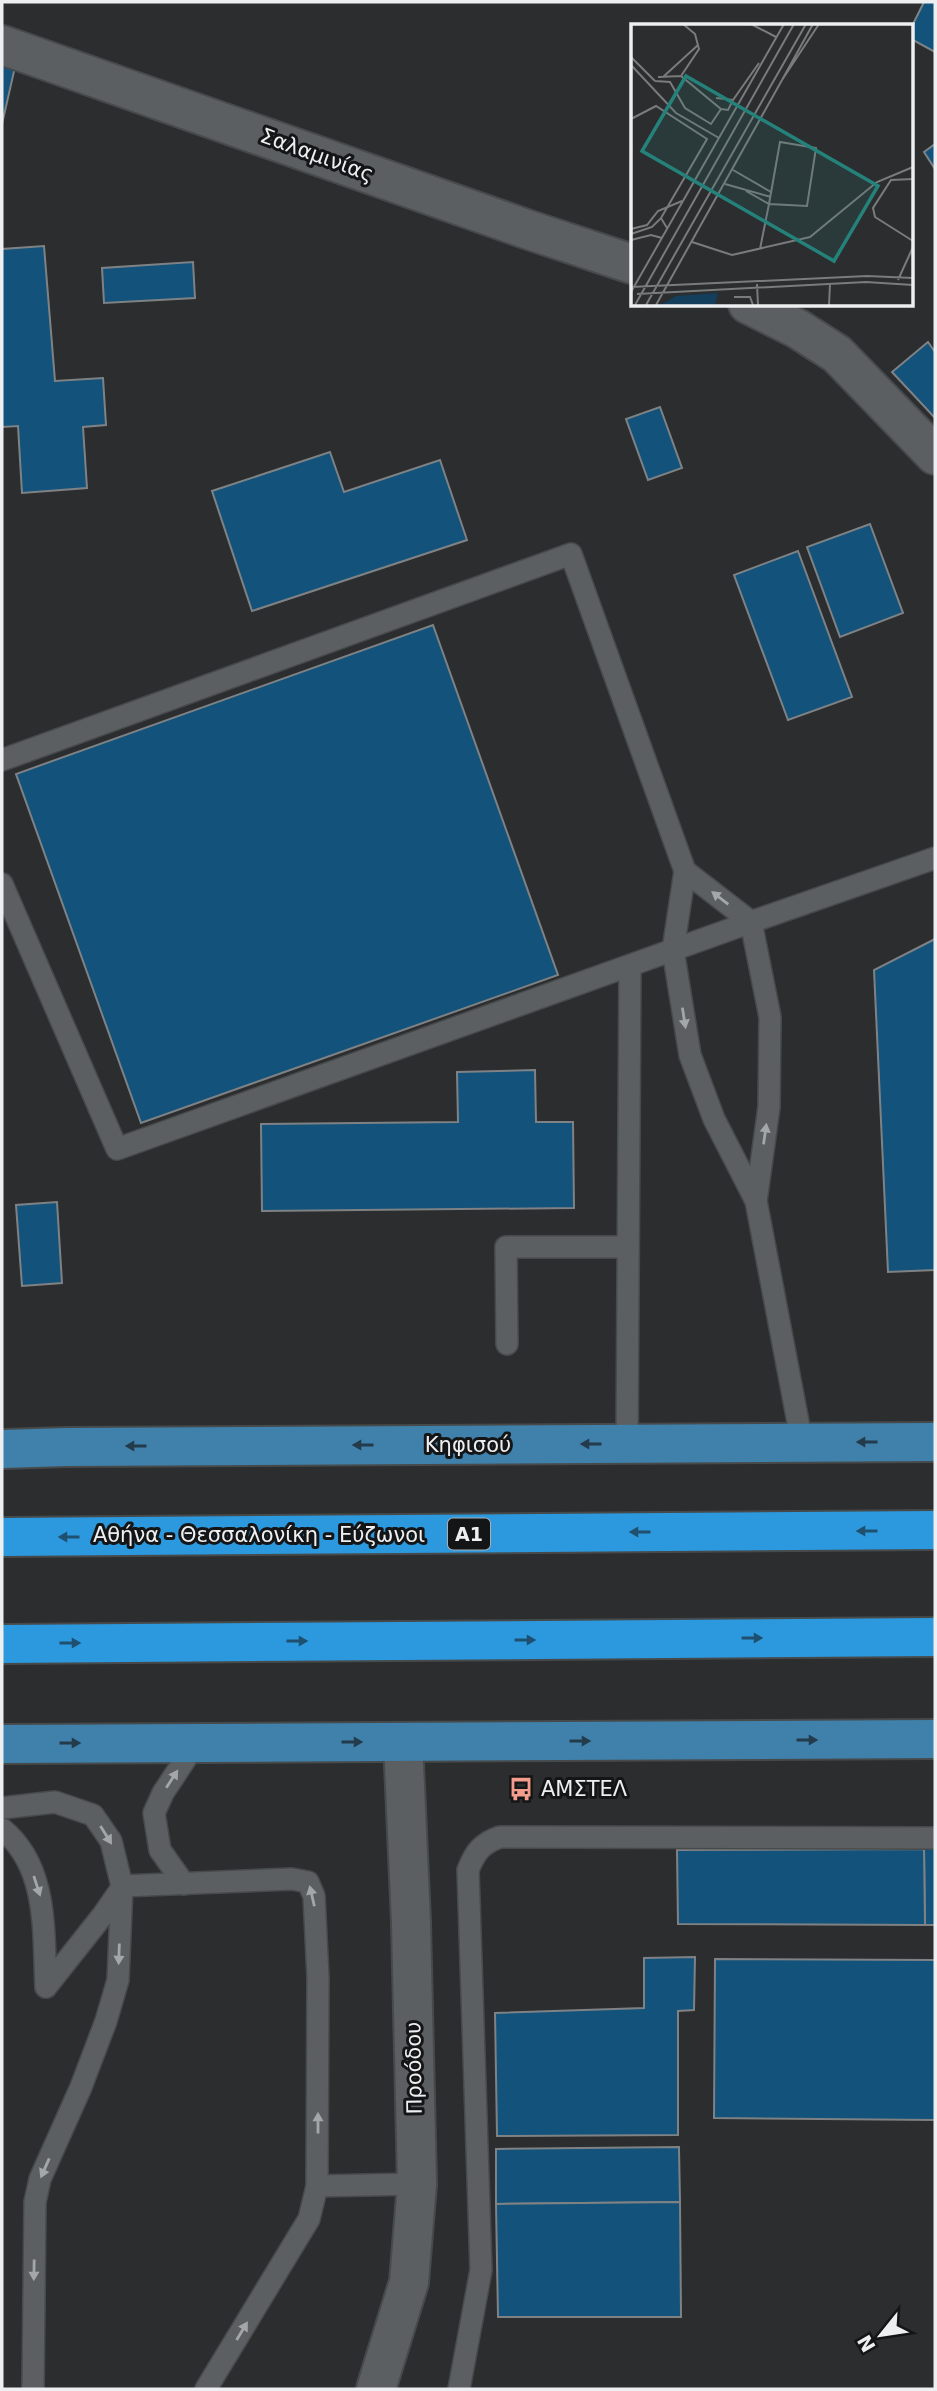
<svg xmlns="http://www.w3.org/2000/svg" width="937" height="2391" font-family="'DejaVu Sans',sans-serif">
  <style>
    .building { fill: #13527a; stroke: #7f8284; stroke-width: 2 }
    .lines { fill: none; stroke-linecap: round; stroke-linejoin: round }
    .lane-casing { stroke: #474a4b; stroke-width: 24 }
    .street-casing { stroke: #474a4b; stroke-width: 42 }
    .primary-casing { stroke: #474a4b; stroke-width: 42 }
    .highway-casing { stroke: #474a4b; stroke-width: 42 }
    .lane { stroke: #5c5f61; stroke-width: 21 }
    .street { stroke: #5c5f61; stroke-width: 38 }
    .primary { stroke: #3f81ab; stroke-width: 38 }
    .highway { stroke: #2c98dd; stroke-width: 38 }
    .oneway { fill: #a4a7a8 }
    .oneway2 { fill: #233b4a }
    .oneway3 { fill: #1f5070 }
    .labels { text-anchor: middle; stroke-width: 6; stroke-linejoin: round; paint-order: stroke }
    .shield { fill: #141516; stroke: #acaeaf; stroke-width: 2 }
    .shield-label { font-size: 19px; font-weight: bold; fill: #edeff0 }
    .street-label { font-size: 21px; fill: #edeff0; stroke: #141516 }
    .poi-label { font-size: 21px; fill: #edeff0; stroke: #141516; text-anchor: start }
    .inset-road { fill: none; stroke: #797b7c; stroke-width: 2 }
    .view { fill: #25827b; fill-opacity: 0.15; stroke: #25827b; stroke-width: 3.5 }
    .inset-edge { fill: none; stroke: #edeff0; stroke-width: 3.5 }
  </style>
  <rect width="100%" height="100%" fill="#2b2d2f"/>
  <!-- building -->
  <g class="building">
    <path d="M924,2h11v50l-24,-13v-11z"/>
    <path d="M2,64l13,3 -13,57z"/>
    <path d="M935,144v25l-11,-17z"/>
    <path d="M44,246l11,135 48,-3 3,47 -23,2 4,61 -65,5 -4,-67 -16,1v-178z"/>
    <path d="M193,262l2,36 -91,5 -2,-35z"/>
    <path d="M928,342l7,10v66l-43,-46z"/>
    <path d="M660,407l22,61 -34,12 -22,-61z"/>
    <path d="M330,452l14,40 96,-32 27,80 -215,71 -40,-120z"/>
    <path d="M870,524l33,89 -63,24 -33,-90z"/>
    <path d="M798,551l54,146 -64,23 -54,-145z"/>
    <path d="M433,625l125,350 -417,148 -125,-349z"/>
    <path d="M935,939v331l-47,2 -14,-302z"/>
    <path d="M535,1070l1,52h37l1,86 -312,3 -1,-87 197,-2 -1,-50z"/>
    <path d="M57,1202l5,81 -40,3 -6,-81z"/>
    <path d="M924,1849h11v76h-10z"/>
    <path d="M924,1849l1,76 -247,-1 -1,-74z"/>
    <path d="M695,1957l-1,53 -16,1v124l-181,1 -2,-123 149,-5v-50z"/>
    <path d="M715,1959l220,1v160l-221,-2z"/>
    <path d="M679,2147l1,55 -184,2v-55z"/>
    <path d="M680,2202l1,115h-183l-2,-113z"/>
  </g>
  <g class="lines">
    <!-- lane casing -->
    <g class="lane-casing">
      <g id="lane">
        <path d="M2,760l569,-206 114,317 -12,79 17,105 24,64 42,82 46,242"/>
        <path d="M685,871l66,51 19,95 -1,90 -13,94"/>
        <path d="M2,884l115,265 634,-227 184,-64"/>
        <path d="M507,1344l-1,-97h121"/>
        <path d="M627,1444l3,-478"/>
        <path d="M2,1808l53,-6 38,13 18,26 11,45 -4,94 -12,41 -25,66 -41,92 -5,23 -2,187"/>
        <path d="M2,1829c47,38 41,104 44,158"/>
        <path d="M184,1884l-24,-34 -6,-37 9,-20 33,-50"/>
        <path d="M122,1886l170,-7 16,3 6,14 4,82 -1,208 -8,33 -103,170"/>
        <path d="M46,1987l57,-72 18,-26"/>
        <path d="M317,2186l100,-2"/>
        <path d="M459,2389l22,-119 -13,-400c7,-18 14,-27 32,-33l435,1"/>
      </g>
    </g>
    <!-- street casing -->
    <g class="street-casing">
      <g id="street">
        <path d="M2,45l527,185 103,34"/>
        <path d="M748,304l50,25 39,25 98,101"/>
        <path d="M376,2389l33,-107 8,-98 -6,-262 -8,-180"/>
      </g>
    </g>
    <!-- primary casing -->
    <g class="primary-casing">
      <g id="primary">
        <path d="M2,1449l65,-2 868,-5"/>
        <path d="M2,1744l933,-5"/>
      </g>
    </g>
    <!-- highway casing -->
    <g class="highway-casing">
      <g id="highway">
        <path d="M2,1537l933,-7"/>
        <path d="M2,1644l933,-7"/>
      </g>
    </g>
    <!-- lane -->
    <use href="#lane" class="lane"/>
    <!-- street -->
    <use href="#street" class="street"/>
    <!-- primary -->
    <use href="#primary" class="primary"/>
    <!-- highway -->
    <use href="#highway" class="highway"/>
  </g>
  <!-- one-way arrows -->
  <defs><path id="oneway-solid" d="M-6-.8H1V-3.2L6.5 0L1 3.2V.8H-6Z" transform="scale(1.75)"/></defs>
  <g class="oneway">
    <use href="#oneway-solid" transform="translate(720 898) rotate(-142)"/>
    <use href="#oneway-solid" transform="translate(684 1018) rotate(81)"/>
    <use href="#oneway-solid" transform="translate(765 1134) rotate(-82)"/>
    <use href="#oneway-solid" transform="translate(172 1779) rotate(-57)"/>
    <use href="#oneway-solid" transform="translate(106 1835) rotate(58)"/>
    <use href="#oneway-solid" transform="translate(37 1886) rotate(72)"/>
    <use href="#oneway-solid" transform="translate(312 1896) rotate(-103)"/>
    <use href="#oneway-solid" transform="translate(119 1954) rotate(92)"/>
    <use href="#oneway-solid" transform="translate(318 2123) rotate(-90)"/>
    <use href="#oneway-solid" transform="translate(45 2168) rotate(114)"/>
    <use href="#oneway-solid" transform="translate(34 2270) rotate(91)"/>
    <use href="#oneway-solid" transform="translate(242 2331) rotate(-59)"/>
  </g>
  <g class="oneway2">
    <use href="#oneway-solid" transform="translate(867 1442) rotate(180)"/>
    <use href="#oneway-solid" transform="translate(591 1444) rotate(180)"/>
    <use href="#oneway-solid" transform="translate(363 1445) rotate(180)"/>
    <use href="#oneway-solid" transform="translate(136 1446) rotate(180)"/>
    <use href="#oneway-solid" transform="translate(807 1740)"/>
    <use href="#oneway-solid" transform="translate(580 1741)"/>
    <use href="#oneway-solid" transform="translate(352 1742)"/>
    <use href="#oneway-solid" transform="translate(70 1743)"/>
  </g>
  <g class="oneway3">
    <use href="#oneway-solid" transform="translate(867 1531) rotate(180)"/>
    <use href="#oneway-solid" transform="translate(640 1532) rotate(180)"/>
    <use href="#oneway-solid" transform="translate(69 1537) rotate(180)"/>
    <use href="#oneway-solid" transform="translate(752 1638)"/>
    <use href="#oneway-solid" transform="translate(525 1640)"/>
    <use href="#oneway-solid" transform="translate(297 1641)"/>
    <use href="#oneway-solid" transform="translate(70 1643)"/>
  </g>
  <!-- icons -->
  <defs>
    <g id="bus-bare" transform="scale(1.89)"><path d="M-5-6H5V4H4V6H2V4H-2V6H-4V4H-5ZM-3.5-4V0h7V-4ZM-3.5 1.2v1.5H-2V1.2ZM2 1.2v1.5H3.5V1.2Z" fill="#f49d8c" stroke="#141516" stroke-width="2.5" paint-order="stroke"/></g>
  </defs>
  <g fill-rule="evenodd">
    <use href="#bus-bare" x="521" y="1789"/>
  </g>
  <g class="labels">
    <!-- shield labels -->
    <rect class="shield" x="448" y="1518.5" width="42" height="31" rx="5"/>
    <g class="shield-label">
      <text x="469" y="1541">Α1</text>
    </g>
    <!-- street labels -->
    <g class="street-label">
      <text transform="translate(317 155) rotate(20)" y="7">Σαλαμινίας</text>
      <text x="468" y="1452">Κηφισού</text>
      <text x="259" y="1542">Αθήνα - Θεσσαλονίκη - Εύζωνοι</text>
      <text transform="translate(414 2068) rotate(-91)" y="7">Προόδου</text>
    </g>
    <!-- poi labels -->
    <g class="poi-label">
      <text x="541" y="1796">ΑΜΣΤΕΛ</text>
    </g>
  </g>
  <!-- overview -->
  <g transform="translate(631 24)">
    <rect width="282" height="282" fill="#2b2d2f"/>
    <path d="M87,269l-3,12h-54l15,-9z" fill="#133f5d"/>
    <path class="inset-road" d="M120,0l25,13M0,33l24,24M0,41l45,48 43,25M50,52l18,-27 -4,-15 -12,-10M27,53l23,-1 40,33 7,1 5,-10M32,53l35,-32M151,56l31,-56M24,57l15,1 15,26 26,16 10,-15M85,74l17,2 26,-37M0,95l25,-13 51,33 -46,79M102,146l38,22M282,155l-22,1 -18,28 2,9 38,24M94,160l46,13M115,167l23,13 38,2 9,-58 -36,-6 -11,62 -9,45M0,205l16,-4 11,-14 24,-10M0,210l21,-7 9,-9 6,10M0,216l20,-5 11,3M61,218l40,13 78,-18 67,-55 36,-15M267,256l15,-33M126,260l1,21M0,263l236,-11 46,2M0,268l153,-268M6,270l229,-12 47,3M103,273h16l3,8M4,281l159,-281M15,281l160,-281M25,281l126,-225 37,-56M198,281l1,-21"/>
    <path class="view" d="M55,52l192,110 -44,75 -192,-110z"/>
    <rect width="282" height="282" class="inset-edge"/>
  </g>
  <!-- border -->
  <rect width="937" height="2391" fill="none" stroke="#edeff0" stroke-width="7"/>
  <!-- north arrow -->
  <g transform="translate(881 2335) rotate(240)" stroke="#141516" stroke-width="5" paint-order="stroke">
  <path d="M0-5L12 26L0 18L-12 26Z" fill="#edeff0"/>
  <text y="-10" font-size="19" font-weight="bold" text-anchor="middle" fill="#edeff0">N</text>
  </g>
</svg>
